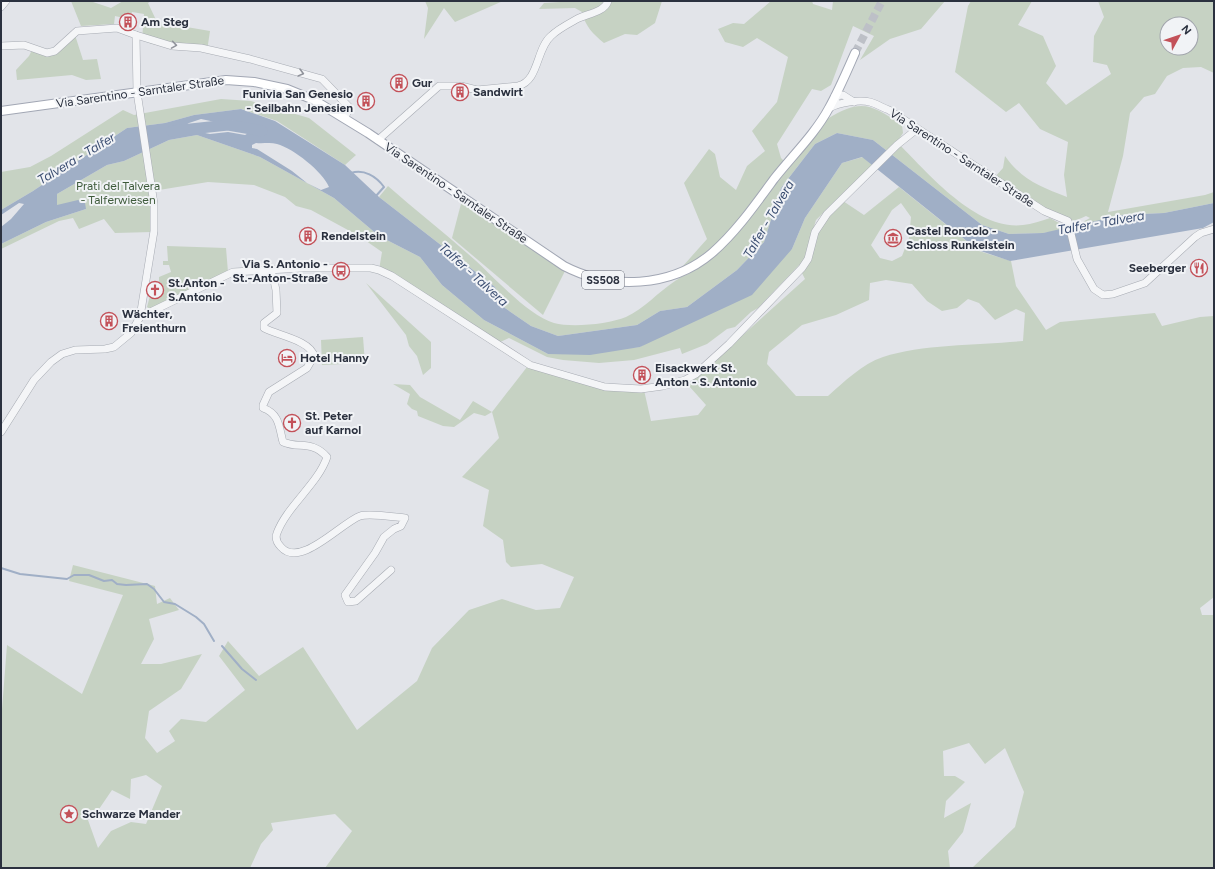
<svg xmlns="http://www.w3.org/2000/svg" width="1215" height="869" font-family="Figtree,sans-serif">
  <style>
    .green { fill: #c6d2c3; fill-rule: evenodd }
    .water { fill: #a0afc6; fill-rule: evenodd }
    .lines { fill: none; stroke-linecap: round; stroke-linejoin: round }
    .stream { stroke: #a0afc6; stroke-width: 2 }
    .river { stroke: #a0afc6; stroke-width: 11 }
    .major-tunnel { stroke: #bdc0c7; stroke-width: 8; stroke-dasharray: 8 4; stroke-linecap: butt }
    .minor-casing { stroke: #a7abb3; stroke-width: 8 }
    .major-casing { stroke: #a2a7b4; stroke-width: 10 }
    .minor { stroke: #f4f5f7; stroke-width: 7 }
    .major { stroke: #fff; stroke-width: 8 }
    .oneway { stroke: #90939b }
    .labels { text-anchor: middle; stroke-width: 4; stroke-linejoin: round; paint-order: stroke }
    .shield { fill: #f1f3f6; stroke: #666b76; stroke-width: 1 }
    .shield-label { font-size: 11px; font-weight: bold; fill: #2b313f }
    .poi-label { font-size: 12px; font-weight: bold; fill: #2b313f; stroke: #f1f3f6; text-anchor: start }
    .street-label { font-size: 12px; fill: #2b313f; stroke: #f1f3f6 }
    .park-label { font-size: 12px; fill: #3d5a3a; stroke: #f1f3f6 }
    .water-label { font-size: 13px; font-style: italic; fill: #394c70; stroke: #f1f3f6 }
  </style>
  <rect width="100%" height="100%" fill="#e2e4e9"/>
  <!-- green -->
  <g class="green">
    <path d="M71,1h19l21,7 12,-7h28l-3,2 9,19 53,9 -3,20 -55,-7 -10,-4 2,-26 -12,-2 -4,7 -13,-3 -1,8 -33,2z"/>
    <path d="M425,1h78l-48,21 -11,-14 -20,31 4,-31z"/>
    <path d="M575,1h87l-7,22 -18,12 -12,-1 -21,9c-11,-9 -19,-17 -22,-31l-7,-4 -36,1 5,-6z"/>
    <path d="M771,1h41l1,3 19,6 1,-9h112l-24,28 -31,10 -30,21 14,-24 -21,-10 -22,59 -10,6 -9,-2 -35,55 4,14 4,4 -44,53 4,2 82,-98c34,-21 44,-15 75,6l1,8 -6,9c30,30 79,89 126,83 9,-1 18,-4 27,-7l20,11 20,-11 -4,-2c-12,6 -17,6 -29,1l-63,-39 9,-10 2,-12c17,24 36,31 62,41l-3,-22 4,-33 -28,-13 -21,-26 -13,9 -51,-40 13,-66 3,-5h61l-14,24 25,11 13,30 -10,17 20,22 45,-31 -4,-9 -14,-3 1,-26 10,-19 -6,-16h116v72l-13,-6 -18,1 -16,8 -12,18 -11,3 -14,16 -7,43 -15,56 97,-17 9,-3v11l-50,10 -42,2 -52,14 -27,4 -34,1 -27,-9 -109,-85 -36,-7 -22,11 -34,44 -17,54 -27,28 -50,37 -27,4 -23,14 -79,11 -27,-10 -29,-20 -7,-19 -116,-90 9,-11c26,23 53,44 79,67 23,19 59,62 87,70 18,5 55,1 72,-6 18,-8 32,-25 49,-36 7,-5 16,-8 24,-13l-3,-4 -13,2 24,-27 -23,-56 25,-34 6,5 5,23 16,13 11,-24 18,-15 -13,-20 25,-29 11,-45 -31,-19 -14,9 -18,-5 -7,-13 15,-6 11,1zM1167,24h24v24h-24z"/>
    <path d="M75,35l8,25 14,-1 4,20 -15,1 -14,-5 -55,5 -1,-10 13,-14 4,-8 14,5z"/>
    <path d="M221,99l30,2 58,17 47,37 -11,10 -68,-44 -36,-12 -47,6 -29,8 -38,5 -94,63 -32,19v-38l29,-5 21,-11 72,-46 11,5z"/>
    <path d="M197,135l63,22 74,41 45,38 41,21 22,28 42,35 64,34 92,-7 152,-98 13,-31 37,-55 21,-6 9,8 -56,55 -12,40 -46,48 -7,4 -16,15 -8,2 -20,15 -25,10 -2,-6 -46,12 -35,3 -36,-3 -16,-3 -38,-19 -13,6 -117,-74 3,-18 -23,-16 -48,-26 -15,-4 -11,-9 -31,-12 -46,-3 -49,8 -4,-2 -4,18 1,26 -37,1 -11,-14 -25,10 -6,-11 -14,3 -58,28v-5l45,-22 40,-13 -29,-4v-11l50,-29 17,-4 45,-21z"/>
    <path d="M899,187l80,64 32,10 5,25 30,44 14,-8 95,-9 7,13 38,-9 14,-1v281l-14,11 2,7h12v253h-242l43,-41 9,-35 -19,-44 -20,16 -16,-21 -26,8 1,25h11l10,6 -19,19 -2,17 27,-15 -8,29 -15,19 2,17h-625l27,-37 -17,-17 -64,9 2,7 -12,14 -11,24h-249v-146l6,-77 75,49 41,-99 -54,-14 4,-16 82,21 2,18 13,-6 9,12 -30,9 5,20 -13,25h20l41,-10 -21,35 -32,22 -4,27 12,15 18,-12 -6,-10 12,-12 25,3 39,-32 -26,-34 9,-15 31,35 44,-29 54,83 60,-49 15,-33 37,-38 33,-11 34,11 24,-2 14,-31 -32,-13 -31,3 -5,-5 -3,-22 -20,-14 6,-36 -27,-13 37,-39 -7,-26 -7,4 -11,-3 -20,14 -11,-1 -25,-10 -1,-5 -5,-2 -5,-5 3,-10 -17,-10 17,1 10,12 40,23 13,-19 19,11 35,-45 78,21 39,2 7,31 47,-6 8,-10 -17,-19 3,-5 113,-102 -3,-6 9,-16 6,-25 6,-11 20,-20 21,14zM901,203l10,14 -2,21 -7,18 -10,5 -12,-3 -9,-13 21,-35zM886,280l26,4 15,17 15,10 15,-3 11,-9 11,4 16,17 21,-11 9,4 -2,28c-42,4 -101,3 -140,16 -21,7 -39,25 -55,39h-32l-29,-32 2,-12 33,-27 34,-10 33,-15 1,-17zM146,775l16,11 -16,38 -15,-2 -20,9 -13,17 -10,-28 9,-8 15,-22 18,9 1,-20z"/>
    <path d="M462,200l103,71 -22,44 -91,-77z"/>
    <path d="M167,246l59,2 2,24 -78,37 -3,-2 4,-15 8,1 2,-9h-2v-7l12,-5 -2,-7h-6v-4h5z"/>
    <path d="M366,283l65,59v26l-8,7 -6,-19 -8,-10 -3,-11z"/>
    <path d="M363,337l2,26 -43,2 -1,-25z"/>
  </g>
  <!-- water -->
  <path class="water" d="M241,109l34,12 70,44 34,32 116,90 7,19 29,20 27,10 79,-11 23,-14 27,-4 50,-37 27,-28 17,-54 34,-44 22,-11 36,7 109,85 27,9 34,-1 79,-18 42,-2 50,-10v19l-11,6 -193,33 -32,-11 -116,-93 -20,6 -37,55 -13,31 -40,46 -112,52 -50,8 -42,-1 -64,-34 -42,-35 -22,-28 -41,-21 -45,-38 -74,-41 -63,-22 -28,5 -45,21 -17,4 -50,29v11l21,-5 7,3 1,6 -40,13 -45,22v-17l10,-8 13,-15 -5,-1 -18,12v-5l32,-19 94,-63 38,-5 29,-8zM201,119l19,4 10,-3 15,5 5,7 -5,3 -17,-3 -18,2 -29,-6 8,-5zM256,143c7,1 14,-1 21,1 16,4 46,28 52,43l-8,3 -14,-7 -15,-12 -35,-22 -5,-1v-3z"/>
  <g class="lines">
    <!-- stream -->
    <g class="stream">
      <path d="M351,173c13,-4 25,3 33,14l-9,10"/>
      <path d="M1,568l19,6 47,5 7,-4h15l15,6 8,-1 5,4 9,1 21,-1 7,5 10,13 11,2 21,13 8,7 10,17"/>
      <path d="M222,646l20,23 14,11"/>
    </g>
    <!-- river -->
    <path class="river" d="M172,131l56,-6 34,6"/>
    <!-- major-tunnel -->
    <path class="major-tunnel" d="M855,53l27,-52"/>
    <!-- minor casing -->
    <g class="minor-casing">
      <g id="minor">
        <path d="M1,7l5,-6"/>
        <path d="M136,35l36,11 29,2 49,11 72,20 27,28 -4,11"/>
        <path d="M1,46l23,-1 23,8 8,-2 22,-20 40,-3 19,7 1,57 17,112v27l-14,86 -9,16 -17,14 -9,2 -30,1 -13,4 -11,8 -17,18 -33,52"/>
        <path d="M836,99l-1,-3 8,-1 11,7"/>
        <path d="M829,108c10,-5 30,-9 41,-6 7,2 13,6 19,8l155,101 24,10 9,38 17,30 9,6 10,-1 32,-11 50,-46 6,-4 13,-4"/>
        <path d="M378,140l61,-54h22l16,4 41,-4c21,-5 18,-37 33,-50 7,-7 17,-12 26,-17 9,-5 28,-7 31,-18"/>
        <path d="M259,274l14,2 3,14 1,23 -13,10v5c12,7 46,12 50,28l-7,12 -38,24 -6,13v3c17,6 16,20 20,34 16,7 29,-2 44,15 -9,27 -40,49 -50,76 -2,5 0,10 4,14 19,22 60,-24 79,-31 10,-3 34,1 45,2l-4,8 -7,3 -10,8 -9,16 -30,42 3,7 8,-1 35,-31"/>
        <path d="M140,317l93,-45 70,-4h68l8,2 13,6 138,89 75,22 36,2 22,-3 22,-6 11,-6 33,-30 73,-76 6,-9 7,-27 12,-18 70,-69 20,-16"/>
      </g>
    </g>
    <!-- major casing -->
    <g class="major-casing">
      <path id="major" d="M1,111l225,-31 28,2 33,7 27,11 54,33 196,133c46,24 107,22 148,-13 24,-21 43,-48 62,-74 18,-23 41,-45 55,-71 10,-18 18,-37 26,-55"/>
    </g>
    <!-- minor -->
    <use href="#minor" class="minor"/>
    <!-- major -->
    <use href="#major" class="major"/>
  </g>
  <!-- one-way arrows -->
  <defs><path id="oneway-chevron" d="M-2-3.5L2.5 0L-2 3.5" fill="none" stroke-width="1.6" stroke-linecap="round" stroke-linejoin="round"/></defs>
  <g class="oneway">
    <use href="#oneway-chevron" transform="translate(174 45) rotate(9)"/>
    <use href="#oneway-chevron" transform="translate(301 73) rotate(15)"/>
  </g>
  <!-- icons -->
  <defs>
    <g id="building-ring" transform="scale(0.9)"><circle r="9.5" fill="#f1f3f6" stroke="#c35159" stroke-width="1.5"/><path d="M-4-6H4V6H1V3H-1V6H-4ZM-2.5-4.3h1.7v1.8h-1.7ZM.8-4.3h1.7v1.8H.8ZM-2.5-1h1.7V.8h-1.7ZM.8-1h1.7V.8H.8Z" fill="#c35159"/></g>
    <g id="museum-ring" transform="scale(0.9)"><circle r="9.5" fill="#f1f3f6" stroke="#c35159" stroke-width="1.5"/><path d="M0-6L6-3V-2H-6V-3ZM-5-1h2V3h-2ZM-1-1h2V3h-2ZM3-1h2V3H3ZM-6 4H6V6H-6Z" fill="#c35159"/></g>
    <g id="restaurant-ring" transform="scale(0.9)"><circle r="9.5" fill="#f1f3f6" stroke="#c35159" stroke-width="1.5"/><path d="M-5-6h1v4h1v-4h1v4h1v-4h1v5L-1.5 .5V6h-2V.5L-5-1ZM5-6V6H3V1.5H1.5Q1.5-4 5-6Z" fill="#c35159"/></g>
    <g id="bus-ring" transform="scale(0.9)"><circle r="9.5" fill="#f1f3f6" stroke="#c35159" stroke-width="1.5"/><path d="M-5-6H5V4H4V6H2V4H-2V6H-4V4H-5ZM-3.5-4V0h7V-4ZM-3.5 1.2v1.5H-2V1.2ZM2 1.2v1.5H3.5V1.2Z" fill="#c35159"/></g>
    <g id="church-ring" transform="scale(0.9)"><circle r="9.5" fill="#f1f3f6" stroke="#c35159" stroke-width="1.5"/><path d="M-1.2-6h2.4v3.5h3.3v2.4h-3.3V6h-2.4V-.1h-3.3v-2.4h3.3Z" fill="#c35159"/></g>
    <g id="hotel-ring" transform="scale(0.9)"><circle r="9.5" fill="#f1f3f6" stroke="#c35159" stroke-width="1.5"/><path d="M-6-4.5h1.5V1H6V5H4.5V3h-9V5H-6ZM-4 0a1.8 1.8 0 1 1 3.6 0ZM.5 0V-2.5h3Q6-2.5 6 0Z" fill="#c35159"/></g>
    <g id="sight-ring" transform="scale(0.9)"><circle r="9.5" fill="#f1f3f6" stroke="#c35159" stroke-width="1.5"/><path d="M0-6L1.8-2.2L6-1.7L2.9 1.2L3.7 5.4L0 3.3L-3.7 5.4L-2.9 1.2L-6-1.7L-1.8-2.2Z" fill="#c35159"/></g>
  </defs>
  <g fill-rule="evenodd">
    <use href="#building-ring" x="128" y="22"/>
    <use href="#building-ring" x="399" y="83"/>
    <use href="#building-ring" x="460" y="92"/>
    <use href="#building-ring" x="366" y="101"/>
    <use href="#building-ring" x="308" y="236"/>
    <use href="#museum-ring" x="893" y="238"/>
    <use href="#restaurant-ring" x="1199" y="268"/>
    <use href="#bus-ring" x="341" y="271"/>
    <use href="#church-ring" x="155" y="290"/>
    <use href="#building-ring" x="109" y="321"/>
    <use href="#hotel-ring" x="287" y="358"/>
    <use href="#building-ring" x="642" y="375"/>
    <use href="#church-ring" x="292" y="423"/>
    <use href="#sight-ring" x="69" y="814"/>
  </g>
  <g class="labels">
    <!-- shield labels -->
    <rect class="shield" x="582" y="271" width="42" height="18" rx="3"/>
    <g class="shield-label">
      <text x="603" y="284">SS508</text>
    </g>
    <!-- poi labels -->
    <g class="poi-label">
      <text x="141" y="26">Am Steg</text>
      <text x="412" y="87">Gur</text>
      <text x="473" y="96">Sandwirt</text>
      <text x="353" y="98" text-anchor="end">Funivia San Genesio<tspan x="353" dy="14">- Seilbahn Jenesien</tspan></text>
      <text x="906" y="235">Castel Roncolo -<tspan x="906" dy="14">Schloss Runkelstein</tspan></text>
      <text x="321" y="240">Rendelstein</text>
      <text x="328" y="268" text-anchor="end">Via S. Antonio -<tspan x="328" dy="14">St.-Anton-Straße</tspan></text>
      <text x="1186" y="272" text-anchor="end">Seeberger</text>
      <text x="168" y="287">St.Anton -<tspan x="168" dy="14">S.Antonio</tspan></text>
      <text x="122" y="318">Wächter,<tspan x="122" dy="14">Freienthurn</tspan></text>
      <text x="300" y="362">Hotel Hanny</text>
      <text x="655" y="372">Eisackwerk St.<tspan x="655" dy="14">Anton - S. Antonio</tspan></text>
      <text x="305" y="420">St. Peter<tspan x="305" dy="14">auf Karnol</tspan></text>
      <text x="82" y="818">Schwarze Mander</text>
    </g>
    <!-- street labels -->
    <g class="street-label">
      <text transform="translate(140 92) rotate(-8)" y="4">Via Sarentino - Sarntaler Straße</text>
      <text transform="translate(962 158) rotate(33)" y="4">Via Sarentino - Sarntaler Straße</text>
      <text transform="translate(456 193) rotate(34)" y="4">Via Sarentino - Sarntaler Straße</text>
    </g>
    <!-- park labels -->
    <g class="park-label">
      <text x="118" y="190">Prati del Talvera<tspan x="118" dy="14">- Talferwiesen</tspan></text>
    </g>
    <!-- water labels -->
    <g class="water-label">
      <text transform="translate(76 158) rotate(-31)" y="5">Talvera - Talfer</text>
      <text transform="translate(768 219) rotate(-60)" y="5">Talfer - Talvera</text>
      <text transform="translate(1101 222) rotate(-10)" y="5">Talfer - Talvera</text>
      <text transform="translate(474 274) rotate(42)" y="5">Talfer - Talvera</text>
    </g>
  </g>
  <!-- border -->
  <rect width="1215" height="869" fill="none" stroke="#2b313f" stroke-width="4"/>
  <!-- north arrow -->
  <g transform="translate(1179 36) rotate(50)"><circle r="19" fill="#f1f3f6" stroke="#a2a5ad"/>
  <path d="M0-3L7 15L0 10L-7 15Z" fill="#c35159"/>
  <text y="-6" font-size="11" font-weight="bold" text-anchor="middle" fill="#2b313f">N</text>
  </g>
</svg>
